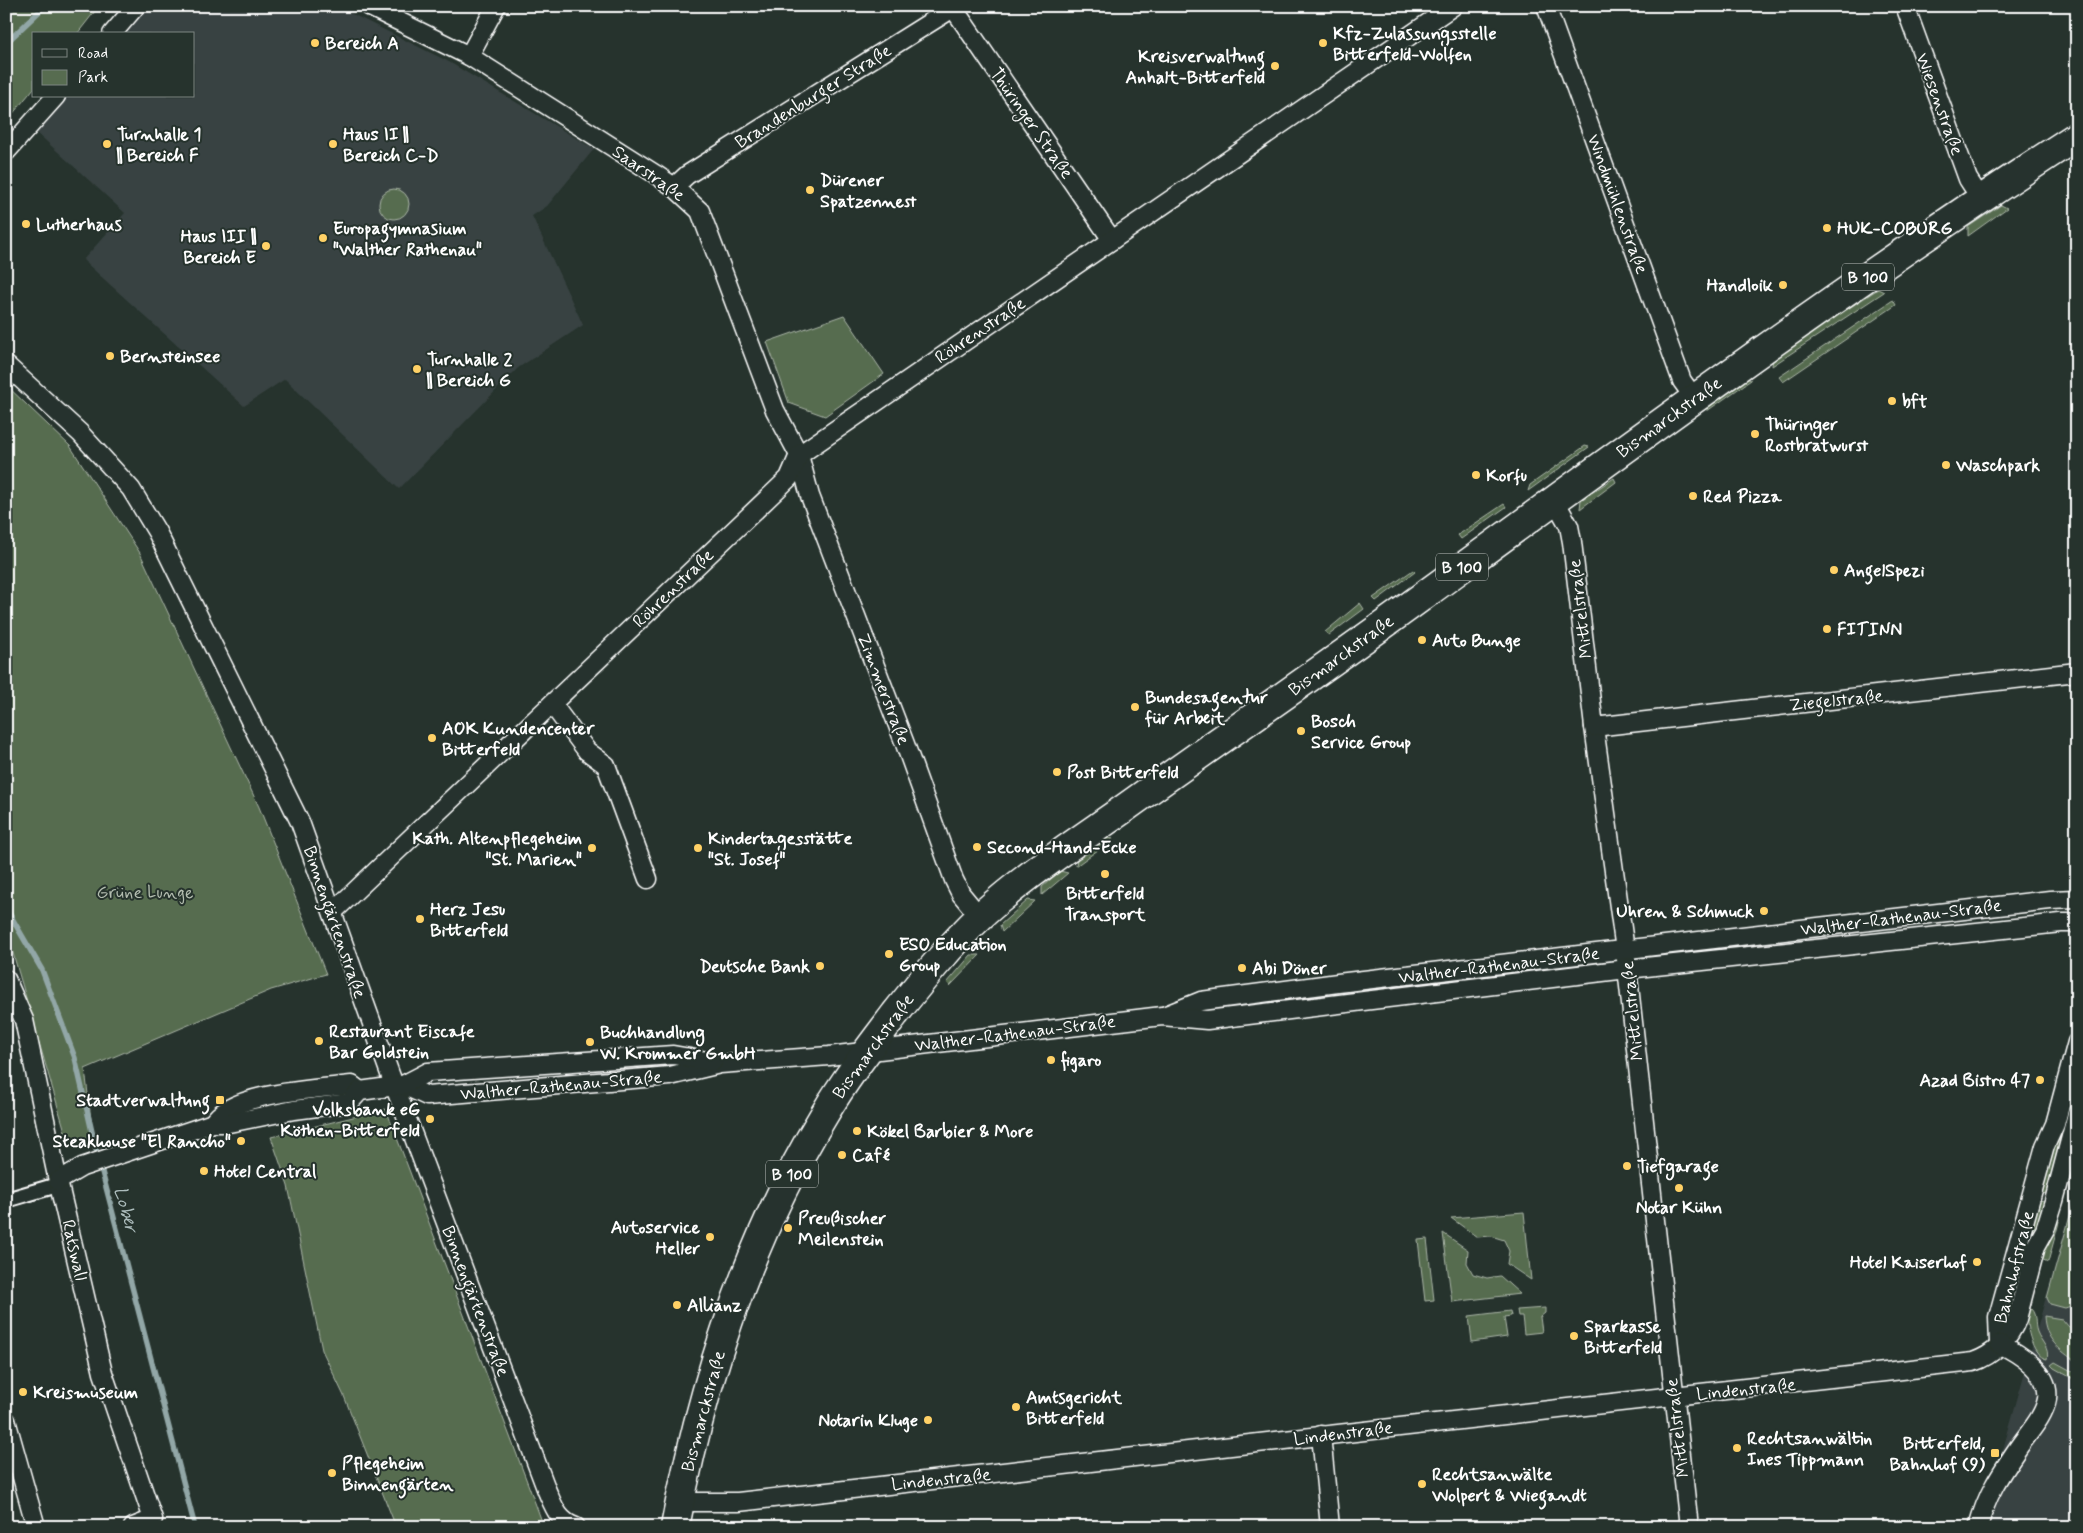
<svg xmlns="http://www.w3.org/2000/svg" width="2083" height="1533" font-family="Mynerve,sans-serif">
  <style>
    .built { fill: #394343 }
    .green { fill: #576c50; stroke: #abb6a8 }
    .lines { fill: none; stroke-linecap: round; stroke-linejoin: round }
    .stream { stroke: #92a7a7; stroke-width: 5.5 }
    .pedestrian-casing { stroke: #fff; stroke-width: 18 }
    .minor-casing { stroke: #fff; stroke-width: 21 }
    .primary-casing { stroke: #fff; stroke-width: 31 }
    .pedestrian { stroke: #26332d; stroke-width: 14 }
    .minor { stroke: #26332d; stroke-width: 18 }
    .primary { stroke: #26332d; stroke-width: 28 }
    .poi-dot { fill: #ffd166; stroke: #26332d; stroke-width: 2 }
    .labels { text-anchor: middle; stroke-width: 4; stroke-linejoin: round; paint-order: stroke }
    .shield { fill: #26332d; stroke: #bec2c0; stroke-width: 1 }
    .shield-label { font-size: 16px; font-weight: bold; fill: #fff }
    .poi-label { font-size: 18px; font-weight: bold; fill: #fff; stroke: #26332d; text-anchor: start }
    .street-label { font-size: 18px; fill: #fff; stroke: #26332d }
    .park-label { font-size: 18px; fill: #b3bdb0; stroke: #26332d }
    .water-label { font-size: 19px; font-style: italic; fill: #adbdbd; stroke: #26332d }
  </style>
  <rect width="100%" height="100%" fill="#26332d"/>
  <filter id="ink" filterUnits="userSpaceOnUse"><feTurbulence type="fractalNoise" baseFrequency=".02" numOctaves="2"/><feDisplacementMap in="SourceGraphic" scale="10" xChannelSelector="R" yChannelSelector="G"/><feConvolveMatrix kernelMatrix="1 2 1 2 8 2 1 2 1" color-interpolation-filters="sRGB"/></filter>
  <g filter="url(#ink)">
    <!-- built -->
    <g class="built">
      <path d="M148,6h188l113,56 145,87 -47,57 -15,10 51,109 -65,43 -119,121 -114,-110 -41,27 -161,-146 42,-47 -90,-82 31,-35h128v-62h-71z"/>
      <path d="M2077,1188v339h-96z"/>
    </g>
    <!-- green -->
    <g class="green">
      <path d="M6,6h93l-22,28h-43v54l-28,34z"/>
      <circle cx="394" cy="204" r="15"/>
      <path d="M2001,205l6,3 -39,28v-9z"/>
      <path d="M1878,289l6,3 -112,74 1,-8z"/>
      <path d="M1893,300l3,5 -113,77 -4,-5z"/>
      <path d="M844,315l40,59 -59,42 -36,-13 -22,-61z"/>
      <path d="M1745,377l6,3 -44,31 2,-9z"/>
      <path d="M6,385l64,61 70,107 119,254 67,167 -55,16 -186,79 8,68 -24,8 -59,-202 -4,-6z"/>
      <path d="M1585,446l4,1 -61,44 2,-6z"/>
      <path d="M1614,478l2,4 -36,27 1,-9z"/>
      <path d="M1504,504l2,3 -45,32 -3,-4z"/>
      <path d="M1413,570l2,2 -39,29 -3,-3z"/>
      <path d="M1360,603l4,6 -35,26 -4,-3z"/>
      <path d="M1105,837l8,2 -37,27 1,-8z"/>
      <path d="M1060,871l8,2 -26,22v-8z"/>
      <path d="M1028,900l7,1 -33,31 -2,-7z"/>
      <path d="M971,955h9l-30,31 -3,-3z"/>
      <path d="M386,1109l148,391 10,27h-148l-52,-131 -22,-46 -34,-164 -17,-49z"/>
      <path d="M2060,1134l2,3 -15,57 -10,-2v-8z"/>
      <path d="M2077,1191v113l-12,4 -15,-4 -3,-6z"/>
      <path d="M2034,1199l10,2v3l-30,93 -5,-3z"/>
      <path d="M1524,1212l7,68 -24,-16 2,-13 -5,-11 -13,-4 -14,1 -26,-19z"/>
      <path d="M2057,1221h2l-1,5 -10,36 -7,-3 -1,-4z"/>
      <path d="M1443,1233l25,17 -1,13 6,11 14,4 13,-2 20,18 -68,8z"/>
      <path d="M1427,1239l7,61 -9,1 -7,-61z"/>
      <path d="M1545,1308v5l-5,4 2,15 -18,2 -2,-18h-4l-1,-6z"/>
      <path d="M2026,1308l5,1c6,6 3,15 6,23 4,10 13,16 10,27 -16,-2 -22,-38 -21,-51z"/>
      <path d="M1510,1311l1,5 -7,1 3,20 -35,5 -3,-26z"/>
      <path d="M2044,1316l18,3 7,8 8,1v34c-18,-12 -32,-23 -33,-46z"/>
      <path d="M2055,1362l22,12v7l-23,-13 -3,-3z"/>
    </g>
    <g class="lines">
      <!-- stream -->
      <g class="stream">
        <path d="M6,43l39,-37"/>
        <path d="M6,908l36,62 33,88 21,91 99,378"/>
      </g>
      <!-- pedestrian casing -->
      <g class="pedestrian-casing">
        <path id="pedestrian" d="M6,1200l48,-14 4,-5"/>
      </g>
      <!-- minor casing -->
      <g class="minor-casing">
        <g id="minor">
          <path d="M368,6l101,50 186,118 19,13 26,24 75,199 24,45 11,41 95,248 49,136 7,14 19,23"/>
          <path d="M952,6l160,234"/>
          <path d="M1546,6l136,375 13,18"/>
          <path d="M1905,6l63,173 13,20"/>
          <path d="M112,34l24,-28"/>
          <path d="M469,56l27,-50"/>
          <path d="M6,152l50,-56"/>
          <path d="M674,187l13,-12 266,-167"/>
          <path d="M6,365l74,68 51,56 26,43 143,290 90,252 157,417c7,16 11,30 29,36"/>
          <path d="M1554,499l15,27 3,16 22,185 31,223 64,577"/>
          <path d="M552,704l35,47 19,14 42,114"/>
          <path d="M1594,727l483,-55"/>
          <path d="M333,912l456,-434 10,-23 654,-449"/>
          <path d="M6,979l18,41 34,161 45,192 50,146 -20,8"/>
          <path d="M1166,1015l35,-14 137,-18 712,-83 27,-1"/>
          <path d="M403,1085l24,11 243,-20 50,-12 109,-8 333,-40 45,4 420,-51 434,-46h16"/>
          <path d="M213,1123c17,-31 106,-34 139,-38l8,6"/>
          <path d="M58,1181l24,-14 131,-44h16l65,-13 55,-7 11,-12 43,-6 25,-13 245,-17 40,7"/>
          <path d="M1999,1344l-1,-27 47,-171 10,-22 22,-82"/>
          <path d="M6,1420l30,107"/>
          <path d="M1321,1435l9,92"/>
          <path d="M679,1502h59l1235,-140c21,-7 36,-23 44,-43l19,-73 9,-16 9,-29 23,-87"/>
          <path d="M1978,1527c9,-33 21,-51 40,-79 10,-15 26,-31 29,-49 4,-26 -28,-46 -48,-55"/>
        </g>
      </g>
      <!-- primary casing -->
      <g class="primary-casing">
        <path id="primary" d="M675,1527c27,-144 73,-287 149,-412 21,-36 46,-68 71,-101 27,-34 56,-70 88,-100 43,-39 92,-71 139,-104 100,-72 202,-141 301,-214 215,-157 430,-315 654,-460"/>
      </g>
      <!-- pedestrian -->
      <use href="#pedestrian" class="pedestrian"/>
      <!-- minor -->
      <use href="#minor" class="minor"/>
      <!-- primary -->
      <use href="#primary" class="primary"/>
    </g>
  </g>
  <!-- markers -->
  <g class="poi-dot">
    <circle cx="315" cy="43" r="5"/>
    <circle cx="1323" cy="43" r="5"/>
    <circle cx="1275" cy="66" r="5"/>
    <circle cx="107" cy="144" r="5"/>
    <circle cx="333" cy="144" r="5"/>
    <circle cx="810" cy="190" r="5"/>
    <circle cx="26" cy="224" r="5"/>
    <circle cx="1827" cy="228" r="5"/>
    <circle cx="323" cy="238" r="5"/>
    <circle cx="266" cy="246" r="5"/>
    <circle cx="1783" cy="285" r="5"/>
    <circle cx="110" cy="356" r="5"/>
    <circle cx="417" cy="369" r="5"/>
    <circle cx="1892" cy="401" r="5"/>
    <circle cx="1755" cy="434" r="5"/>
    <circle cx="1946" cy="465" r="5"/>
    <circle cx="1476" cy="475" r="5"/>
    <circle cx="1693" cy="496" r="5"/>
    <circle cx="1834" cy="570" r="5"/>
    <circle cx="1827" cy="629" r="5"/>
    <circle cx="1422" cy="640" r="5"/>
    <circle cx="1135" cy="707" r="5"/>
    <circle cx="1301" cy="731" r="5"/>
    <circle cx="432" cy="738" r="5"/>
    <circle cx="1057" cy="772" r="5"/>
    <circle cx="977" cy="847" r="5"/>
    <circle cx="592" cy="848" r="5"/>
    <circle cx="698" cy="848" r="5"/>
    <circle cx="1105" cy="874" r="5"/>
    <circle cx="1764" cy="911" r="5"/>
    <circle cx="420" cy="919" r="5"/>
    <circle cx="889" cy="954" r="5"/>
    <circle cx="820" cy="966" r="5"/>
    <circle cx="1242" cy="968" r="5"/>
    <circle cx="319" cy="1041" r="5"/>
    <circle cx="590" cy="1042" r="5"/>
    <circle cx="1051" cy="1060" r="5"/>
    <circle cx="2040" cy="1080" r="5"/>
    <rect x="215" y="1095" width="10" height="10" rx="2.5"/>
    <circle cx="430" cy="1119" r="5"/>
    <circle cx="857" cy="1131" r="5"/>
    <circle cx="241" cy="1141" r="5"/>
    <circle cx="842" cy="1155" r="5"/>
    <circle cx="1627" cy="1166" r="5"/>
    <circle cx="204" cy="1171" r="5"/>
    <circle cx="1679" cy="1188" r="5"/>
    <circle cx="788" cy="1228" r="5"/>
    <circle cx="710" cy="1237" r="5"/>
    <circle cx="1977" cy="1262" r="5"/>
    <circle cx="677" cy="1305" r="5"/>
    <circle cx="1574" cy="1336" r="5"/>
    <circle cx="23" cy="1392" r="5"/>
    <circle cx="1016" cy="1407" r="5"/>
    <circle cx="928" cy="1420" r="5"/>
    <circle cx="1737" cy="1448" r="5"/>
    <rect x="1990" y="1448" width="10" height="10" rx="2.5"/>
    <circle cx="332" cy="1473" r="5"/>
    <circle cx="1422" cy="1484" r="5"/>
  </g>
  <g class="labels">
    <!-- shield labels -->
    <g class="shield">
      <rect x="1842" y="263.5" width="52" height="27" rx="4"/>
      <rect x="1436" y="553.5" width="52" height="27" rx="4"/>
      <rect x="766" y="1160.5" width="52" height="27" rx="4"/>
    </g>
    <g class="shield-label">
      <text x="1868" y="283">B 100</text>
      <text x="1462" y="573">B 100</text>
      <text x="792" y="1180">B 100</text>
    </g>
    <!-- poi labels -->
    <g class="poi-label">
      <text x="1333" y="39">Kfz-Zulassungsstelle<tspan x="1333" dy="21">Bitterfeld-Wolfen</tspan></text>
      <text x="325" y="49">Bereich A</text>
      <text x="1265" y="62" text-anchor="end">Kreisverwaltung<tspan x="1265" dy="21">Anhalt-Bitterfeld</tspan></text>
      <text x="117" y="140">Turnhalle 1<tspan x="117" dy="21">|| Bereich F</tspan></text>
      <text x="343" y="140">Haus II ||<tspan x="343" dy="21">Bereich C-D</tspan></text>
      <text x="820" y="186">Dürener<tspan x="820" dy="21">Spatzennest</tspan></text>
      <text x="36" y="230">Lutherhaus</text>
      <text x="333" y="234">Europagymnasium<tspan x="333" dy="21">"Walther Rathenau"</tspan></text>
      <text x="1837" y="234">HUK-COBURG</text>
      <text x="256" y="242" text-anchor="end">Haus III ||<tspan x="256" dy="21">Bereich E</tspan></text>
      <text x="1773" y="291" text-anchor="end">Handloik</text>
      <text x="120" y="362">Bernsteinsee</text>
      <text x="427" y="365">Turnhalle 2<tspan x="427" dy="21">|| Bereich G</tspan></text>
      <text x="1902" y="407">bft</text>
      <text x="1765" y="430">Thüringer<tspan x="1765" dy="21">Rostbratwurst</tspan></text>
      <text x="1956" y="471">Waschpark</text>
      <text x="1486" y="481">Korfu</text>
      <text x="1703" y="502">Red Pizza</text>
      <text x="1844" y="576">AngelSpezi</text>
      <text x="1837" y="635">FITINN</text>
      <text x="1432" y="646">Auto Bunge</text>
      <text x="1145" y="703">Bundesagentur<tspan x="1145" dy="21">für Arbeit</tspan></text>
      <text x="1311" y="727">Bosch<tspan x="1311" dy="21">Service Group</tspan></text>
      <text x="442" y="734">AOK Kundencenter<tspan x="442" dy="21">Bitterfeld</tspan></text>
      <text x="1067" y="778">Post Bitterfeld</text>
      <text x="582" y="844" text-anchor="end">Kath. Altenpflegeheim<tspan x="582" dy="21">"St. Marien"</tspan></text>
      <text x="708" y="844">Kindertagesstätte<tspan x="708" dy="21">"St. Josef"</tspan></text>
      <text x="987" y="853">Second-Hand-Ecke</text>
      <text x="1105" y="899" text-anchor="middle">Bitterfeld<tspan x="1105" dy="21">Transport</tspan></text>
      <text x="430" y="915">Herz Jesu<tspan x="430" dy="21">Bitterfeld</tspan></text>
      <text x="1754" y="917" text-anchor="end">Uhren &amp; Schmuck</text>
      <text x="899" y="950">ESO Education<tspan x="899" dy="21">Group</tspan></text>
      <text x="810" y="972" text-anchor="end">Deutsche Bank</text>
      <text x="1252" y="974">Abi Döner</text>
      <text x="329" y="1037">Restaurant Eiscafe<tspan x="329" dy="21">Bar Goldstein</tspan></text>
      <text x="600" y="1038">Buchhandlung<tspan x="600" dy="21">W. Krommer GmbH</tspan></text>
      <text x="1061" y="1066">figaro</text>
      <text x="2030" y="1086" text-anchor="end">Azad Bistro 47</text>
      <text x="210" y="1106" text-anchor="end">Stadtverwaltung</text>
      <text x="420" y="1115" text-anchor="end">Volksbank eG<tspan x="420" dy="21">Köthen-Bitterfeld</tspan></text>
      <text x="867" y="1137">Kökel Barbier &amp; More</text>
      <text x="231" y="1147" text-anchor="end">Steakhouse "El Rancho"</text>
      <text x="852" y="1161">Café</text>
      <text x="1637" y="1172">Tiefgarage</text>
      <text x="214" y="1177">Hotel Central</text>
      <text x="1679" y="1213" text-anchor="middle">Notar Kühn</text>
      <text x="798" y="1224">Preußischer<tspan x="798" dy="21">Meilenstein</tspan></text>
      <text x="700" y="1233" text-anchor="end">Autoservice<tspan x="700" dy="21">Heller</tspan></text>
      <text x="1967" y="1268" text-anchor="end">Hotel Kaiserhof</text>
      <text x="687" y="1311">Allianz</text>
      <text x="1584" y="1332">Sparkasse<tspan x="1584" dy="21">Bitterfeld</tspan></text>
      <text x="33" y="1398">Kreismuseum</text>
      <text x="1026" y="1403">Amtsgericht<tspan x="1026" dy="21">Bitterfeld</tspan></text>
      <text x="918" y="1426" text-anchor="end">Notarin Kluge</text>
      <text x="1747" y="1444">Rechtsanwältin<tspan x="1747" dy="21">Ines Tippmann</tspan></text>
      <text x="1985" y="1449" text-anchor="end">Bitterfeld,<tspan x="1985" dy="21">Bahnhof (9)</tspan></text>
      <text x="342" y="1469">Pflegeheim<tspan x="342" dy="21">Binnengärten</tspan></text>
      <text x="1432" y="1480">Rechtsanwälte<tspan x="1432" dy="21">Wolpert &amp; Wiegandt</tspan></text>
    </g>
    <!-- street labels -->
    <g class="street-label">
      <text transform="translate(813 96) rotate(-32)" y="6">Brandenburger Straße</text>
      <text transform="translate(1940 104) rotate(70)" y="6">Wiesenstraße</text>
      <text transform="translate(1032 123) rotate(55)" y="6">Thüringer Straße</text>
      <text transform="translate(649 173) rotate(35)" y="6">Saarstraße</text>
      <text transform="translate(1618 204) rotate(70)" y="6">Windmühlenstraße</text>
      <text transform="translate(980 330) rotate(-34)" y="6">Röhrenstraße</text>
      <text transform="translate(1669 417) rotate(-36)" y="6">Bismarckstraße</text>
      <text transform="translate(673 588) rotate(-44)" y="6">Röhrenstraße</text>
      <text transform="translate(1580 609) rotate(-97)" y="6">Mittelstraße</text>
      <text transform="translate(1341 655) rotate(-36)" y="6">Bismarckstraße</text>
      <text transform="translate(884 689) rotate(69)" y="6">Zimmerstraße</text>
      <text transform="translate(1836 700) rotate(-6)" y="6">Ziegelstraße</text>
      <text transform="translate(1901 917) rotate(-7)" y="6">Walther-Rathenau-Straße</text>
      <text transform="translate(335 922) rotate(71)" y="6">Binnengärtenstraße</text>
      <text transform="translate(1499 965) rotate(-7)" y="6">Walther-Rathenau-Straße</text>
      <text transform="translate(1632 1011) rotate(-96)" y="6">Mittelstraße</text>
      <text transform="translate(1015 1033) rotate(-7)" y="6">Walther-Rathenau-Straße</text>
      <text transform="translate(873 1046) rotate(-54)" y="6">Bismarckstraße</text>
      <text transform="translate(561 1085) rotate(-5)" y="6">Walther-Rathenau-Straße</text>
      <text transform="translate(75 1250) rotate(77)" y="6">Ratswall</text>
      <text transform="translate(2014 1267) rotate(-76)" y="6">Bahnhofstraße</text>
      <text transform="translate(476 1301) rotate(69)" y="6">Binnengärtenstraße</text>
      <text transform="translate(1746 1389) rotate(-6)" y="6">Lindenstraße</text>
      <text transform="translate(703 1411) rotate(-75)" y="6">Bismarckstraße</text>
      <text transform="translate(1677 1428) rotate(-97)" y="6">Mittelstraße</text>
      <text transform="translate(1343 1433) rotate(-7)" y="6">Lindenstraße</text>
      <text transform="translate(941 1479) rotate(-6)" y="6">Lindenstraße</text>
    </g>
    <!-- park labels -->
    <g class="park-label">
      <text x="145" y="898">Grüne Lunge</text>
    </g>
    <!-- water labels -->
    <g class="water-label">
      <text transform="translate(127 1209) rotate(75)" y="7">Lober</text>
    </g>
  </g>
  <!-- margin -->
  <rect width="2083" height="1533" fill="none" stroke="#26332d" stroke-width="25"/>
  <rect x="12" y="12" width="2058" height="1508" fill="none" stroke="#fff" stroke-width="2" filter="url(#ink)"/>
  <!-- legend -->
  <rect x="32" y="32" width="162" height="65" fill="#26332d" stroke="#7d8581"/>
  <rect x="42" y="49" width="25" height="8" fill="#26332d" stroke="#7d8581"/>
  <text x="78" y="58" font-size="15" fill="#ffffff">Road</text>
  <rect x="42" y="70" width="25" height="15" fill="#576c50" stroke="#7d8581"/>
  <text x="78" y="82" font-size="15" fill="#ffffff">Park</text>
</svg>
